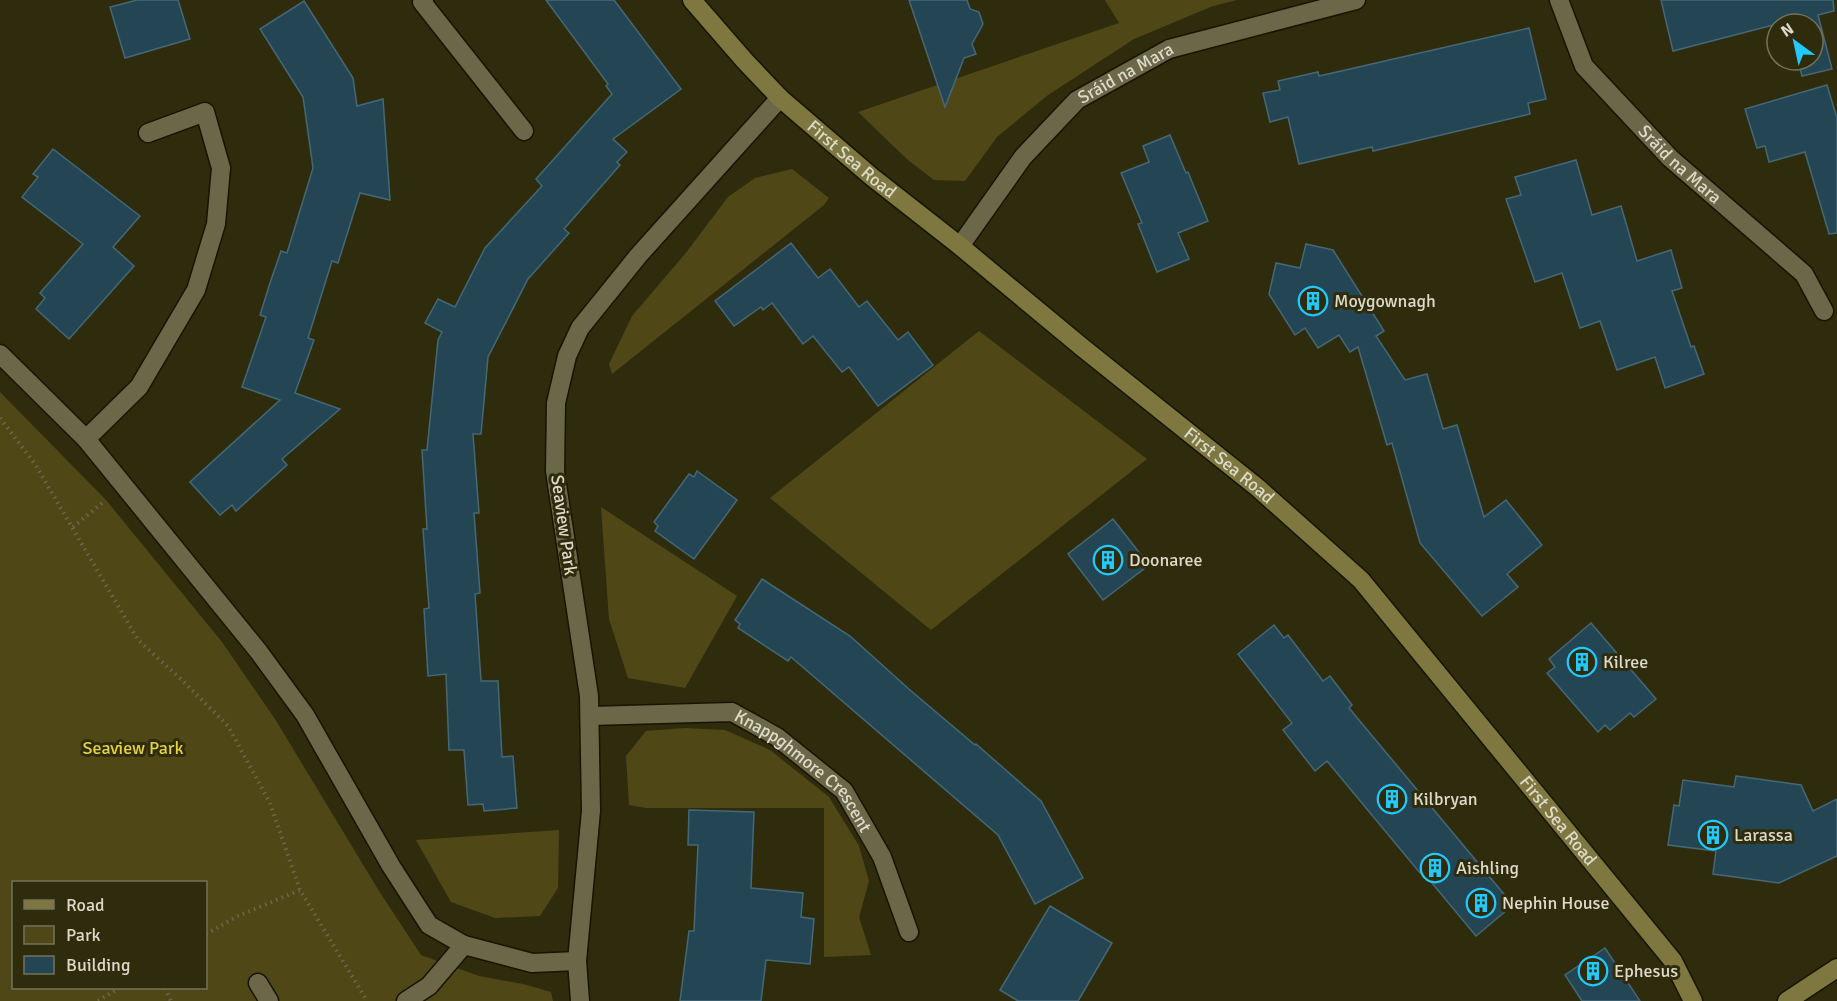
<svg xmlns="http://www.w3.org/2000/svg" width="1837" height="1001" font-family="Signika,sans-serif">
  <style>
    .green { fill: #4f4816; fill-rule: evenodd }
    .building { fill: #244654; stroke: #456876; stroke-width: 1.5 }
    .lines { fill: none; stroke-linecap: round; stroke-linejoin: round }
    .lane-casing { stroke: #181400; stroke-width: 21 }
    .street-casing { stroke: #181400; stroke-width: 21 }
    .secondary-casing { stroke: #181400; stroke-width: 21 }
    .path { stroke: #6a674d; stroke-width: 4; stroke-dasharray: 1.5 4.5; stroke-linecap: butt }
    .lane { stroke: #6b6748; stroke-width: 18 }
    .street { stroke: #6b6748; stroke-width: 18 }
    .secondary { stroke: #7e7740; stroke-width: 18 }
    .labels { text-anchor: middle; stroke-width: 6; stroke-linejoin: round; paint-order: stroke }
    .street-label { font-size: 18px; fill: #dcdac9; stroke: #2f2c0e }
    .poi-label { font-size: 18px; fill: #dcdac9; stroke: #2f2c0e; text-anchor: start }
    .park-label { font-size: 18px; fill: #e3d243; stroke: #2f2c0e }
  </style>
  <rect width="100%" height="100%" fill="#2f2c0e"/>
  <!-- green -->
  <g class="green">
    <path d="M1105,0h132l-24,6 -79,33 -86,56 -51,42 -32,44 -31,-1 -26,-20 -50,-48 261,-89z"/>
    <path d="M792,169l37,29 -5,7 -212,169 -3,-10 23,-48 53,-62 43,-57 27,-19z"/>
    <path d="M979,331l168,128 -216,171 -161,-132z"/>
    <path d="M0,392l106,108 116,142 53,77 104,172 42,64 58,21 44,8 28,8 2,9h-553zM14,882h192v106h-192z"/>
    <path d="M601,507l136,89 -52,92 -57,-10 -19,-59z"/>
    <path d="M685,728l40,2 45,20 59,47 30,49 10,35 -10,36 12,38 -47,2v-149h-178l-17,-3 -3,-49 20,-25z"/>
    <path d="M559,830l-1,58 -18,28 -45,2 -44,-16 -35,-62z"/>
  </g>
  <!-- building -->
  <g class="building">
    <path d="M137,0h41l12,39 -65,19 -15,-51z"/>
    <path d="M546,0h68l67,89 -68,50 14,13 -10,10 3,3 -56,64 5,4 -41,46 -40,78 -7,77h-8l6,79h-5l6,80 -5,1 6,87h17l4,76 11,-1 4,52 -33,3 -1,-7 -15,1 -4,-55h-15l-3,-76 -18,2 -4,-67 5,-1 -6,-79h4l-5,-79h5l11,-110 4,-8 -17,-9 13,-24 17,8 30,-59 57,-62 -6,-7 76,-85 -6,-8 2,-2z"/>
    <path d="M909,0h58l3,9 9,3 4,12 -11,20 4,10 -12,4 -19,49z"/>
    <path d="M1661,0h172l1,11 -16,4 14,54 -30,7 -4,-16h15v-36h-24v-2l-12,2 -104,27z"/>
    <path d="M304,1l49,77 4,28 26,-7 7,101 -30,-7 -22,70 -6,-2 -24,77 6,2 -19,53 45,16 -58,50 5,6 -51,46 -4,-6 -12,10 -30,-33 90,-82 -38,-13 24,-70 -6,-2 10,-32 11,-32 6,2 26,-85 -10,-71 -43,-68z"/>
    <path d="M1529,28l17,71 -18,4 2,11 -157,37 -1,-4 -73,17 -11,-47 -18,5 -7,-29 17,-3 -2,-9 40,-9 1,4z"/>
    <path d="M1827,85l10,33v115l-8,1 -24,-82 -36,10 -4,-16 -8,2 -12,-39z"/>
    <path d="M1170,135l16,38 2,-1 20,49 -30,12 11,26 -32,13 -19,-48 4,-1 -21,-50 28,-11 -6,-16z"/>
    <path d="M53,149l87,67 -27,31 21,19 -65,73 -33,-30 9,-11 -5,-5 43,-49 -61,-47 16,-20 -5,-3z"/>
    <path d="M1576,160l16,55 29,-9 16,55 34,-11 11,38 -10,3 19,56 3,-1 10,28 -39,14 -10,-31 -38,13 -17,-49 -20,7 -18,-55 -27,9 -29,-83 15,-4 -6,-18z"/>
    <path d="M791,243l27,35 12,-9 29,38 8,-6 31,39 10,-8 25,33 -55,41 -29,-39 -7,5 -29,-36 -10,8 -31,-41 -9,7 -2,-3 -27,19 -19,-25z"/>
    <path d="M1306,244l27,6 51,81 -8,5 29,44 22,-6 16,55 14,-4 27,92 22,-17 36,45 -35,29 11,13 -36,29 -62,-73 -28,-100 -5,2 -29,-98 -8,5 -11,-17 -21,13 -13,-20 -10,7 -26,-41 7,-31 24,5z"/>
    <path d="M697,471l40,29 -43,59 -39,-28 3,-5 -4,-4 35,-48 5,3z"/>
    <path d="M1113,519l36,46 -46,35 -35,-46z"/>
    <path d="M762,579l88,57 60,54 65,55 1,-1 65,57 42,77 -48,26 -37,-69 -207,-178 -3,4 -50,-33 2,-4 -5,-4z"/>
    <path d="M1591,623l65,76 -22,18 -4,-4 -20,17 -5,-5 -7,7 -51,-59 8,-6 -6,-8z"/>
    <path d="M1274,625l10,13 4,-3 35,46 7,-5 22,29 -3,3 164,197 -37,31 -54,-65 -2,2 -93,-112 -12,10 -32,-41 9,-7 -54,-69z"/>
    <path d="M1736,776l65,9 12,26 24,-12v57l-58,27 -66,-9 3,-23 -48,-6 6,-40 5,1 4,-26 51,7z"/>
    <path d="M689,810l65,2 -3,76 52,5 -2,24 13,2 -4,45 -44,-4 -5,41h-81l9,-70h5l4,-86h-10z"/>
    <path d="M1050,906l62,37 -34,58h-60l-18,-11z"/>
    <path d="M1605,948l35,53h-58l-17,-26z"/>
  </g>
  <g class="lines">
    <!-- lane casing -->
    <g class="lane-casing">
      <g id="lane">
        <path d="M424,0l-2,2 102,129"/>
        <path d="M258,983l11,18"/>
        <path d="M406,1001l23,-15 35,-41"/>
      </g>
    </g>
    <!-- street casing -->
    <g class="street-casing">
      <g id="street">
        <path id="s1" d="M1559,0l25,66 86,92 134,116 20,37"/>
        <path id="s2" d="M960,246l63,-89 54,-57 92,-51 187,-49"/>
        <path d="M0,354l86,85 173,213 46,63 86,151 38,59 35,20 68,18 45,-2"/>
        <path d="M86,439l53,-52 57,-97 20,-66 5,-56 -16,-56 -57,21"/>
        <path id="s3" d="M590,716l142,-4 45,25 67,54 38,66 27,75"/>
        <path d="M580,1001l-3,-40 14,-150 -2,-115 -34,-225 1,-68 11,-47 13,-28 58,-72 142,-158"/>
      </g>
    </g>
    <!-- secondary casing -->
    <g class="secondary-casing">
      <g id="secondary">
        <path id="s4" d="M692,0l52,60 36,38 92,79 88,69 123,102 175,140 103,92 312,381 20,40"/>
        <path d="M1787,1001l50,-33"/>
      </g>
    </g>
    <!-- path -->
    <g class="path">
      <path d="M0,418l35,46 103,176 44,40 46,46 42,77 30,87 67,111"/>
      <path d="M73,527l29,-24"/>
      <path d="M206,934l32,-18 62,-26"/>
      <path d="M165,988l6,13"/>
      <path d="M98,1001l21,-13"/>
    </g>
    <!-- lane -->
    <use href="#lane" class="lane"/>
    <!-- street -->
    <use href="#street" class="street"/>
    <!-- secondary -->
    <use href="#secondary" class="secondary"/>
  </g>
  <!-- icons -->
  <defs>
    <g id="building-ring" transform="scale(1.5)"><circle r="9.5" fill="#2f2c0e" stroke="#22c9fe" stroke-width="1.5"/><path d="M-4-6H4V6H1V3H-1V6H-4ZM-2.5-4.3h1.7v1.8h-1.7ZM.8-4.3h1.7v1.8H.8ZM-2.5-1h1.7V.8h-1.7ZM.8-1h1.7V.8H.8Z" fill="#22c9fe"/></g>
  </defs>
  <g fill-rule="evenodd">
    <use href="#building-ring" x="1313" y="301"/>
    <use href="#building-ring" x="1108" y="560"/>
    <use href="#building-ring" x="1582" y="662"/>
    <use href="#building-ring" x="1392" y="799"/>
    <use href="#building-ring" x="1713" y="835"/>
    <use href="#building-ring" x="1435" y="868"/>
    <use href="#building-ring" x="1481" y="903"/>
    <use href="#building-ring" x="1593" y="971"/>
  </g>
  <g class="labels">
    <!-- street labels -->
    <g class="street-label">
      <text dy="6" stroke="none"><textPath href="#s2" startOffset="243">Sráid na Mara</textPath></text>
      <text dy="6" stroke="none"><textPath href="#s4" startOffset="226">First Sea Road</textPath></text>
      <text dy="6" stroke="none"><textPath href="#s1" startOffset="208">Sráid na Mara</textPath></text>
      <text dy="6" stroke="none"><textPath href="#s4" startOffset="712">First Sea Road</textPath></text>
      <text transform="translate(564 525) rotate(82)" y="6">Seaview Park</text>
      <text dy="6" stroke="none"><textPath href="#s3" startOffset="236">Knappghmore Crescent</textPath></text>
      <text dy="6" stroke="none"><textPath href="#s4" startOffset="1198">First Sea Road</textPath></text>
    </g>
    <!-- poi labels -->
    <g class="poi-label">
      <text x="1334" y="307">Moygownagh</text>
      <text x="1129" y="566">Doonaree</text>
      <text x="1603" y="668">Kilree</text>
      <text x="1413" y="805">Kilbryan</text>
      <text x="1734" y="841">Larassa</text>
      <text x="1456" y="874">Aishling</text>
      <text x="1502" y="909">Nephin House</text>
      <text x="1614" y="977">Ephesus</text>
    </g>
    <!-- park labels -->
    <g class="park-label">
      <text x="133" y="754">Seaview Park</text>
    </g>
  </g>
  <!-- legend -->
  <rect x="12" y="881" width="195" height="108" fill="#2f2c0e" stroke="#747259" stroke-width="1.5"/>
  <rect x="24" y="900" width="30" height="9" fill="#7e7740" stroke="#747259" stroke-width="1.5"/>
  <text x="66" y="911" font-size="18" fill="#dcdac9">Road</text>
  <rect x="24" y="926" width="30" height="18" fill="#4f4816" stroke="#747259" stroke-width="1.5"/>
  <text x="66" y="941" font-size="18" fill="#dcdac9">Park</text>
  <rect x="24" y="956" width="30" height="18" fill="#244654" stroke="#747259" stroke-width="1.5"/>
  <text x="66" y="971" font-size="18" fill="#dcdac9">Building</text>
  <!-- north arrow -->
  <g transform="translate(1795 42) rotate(327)"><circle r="28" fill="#2f2c0e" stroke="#747259" stroke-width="1.5"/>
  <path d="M0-4.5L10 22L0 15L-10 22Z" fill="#22c9fe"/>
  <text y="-9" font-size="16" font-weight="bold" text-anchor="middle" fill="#dcdac9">N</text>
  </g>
</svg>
